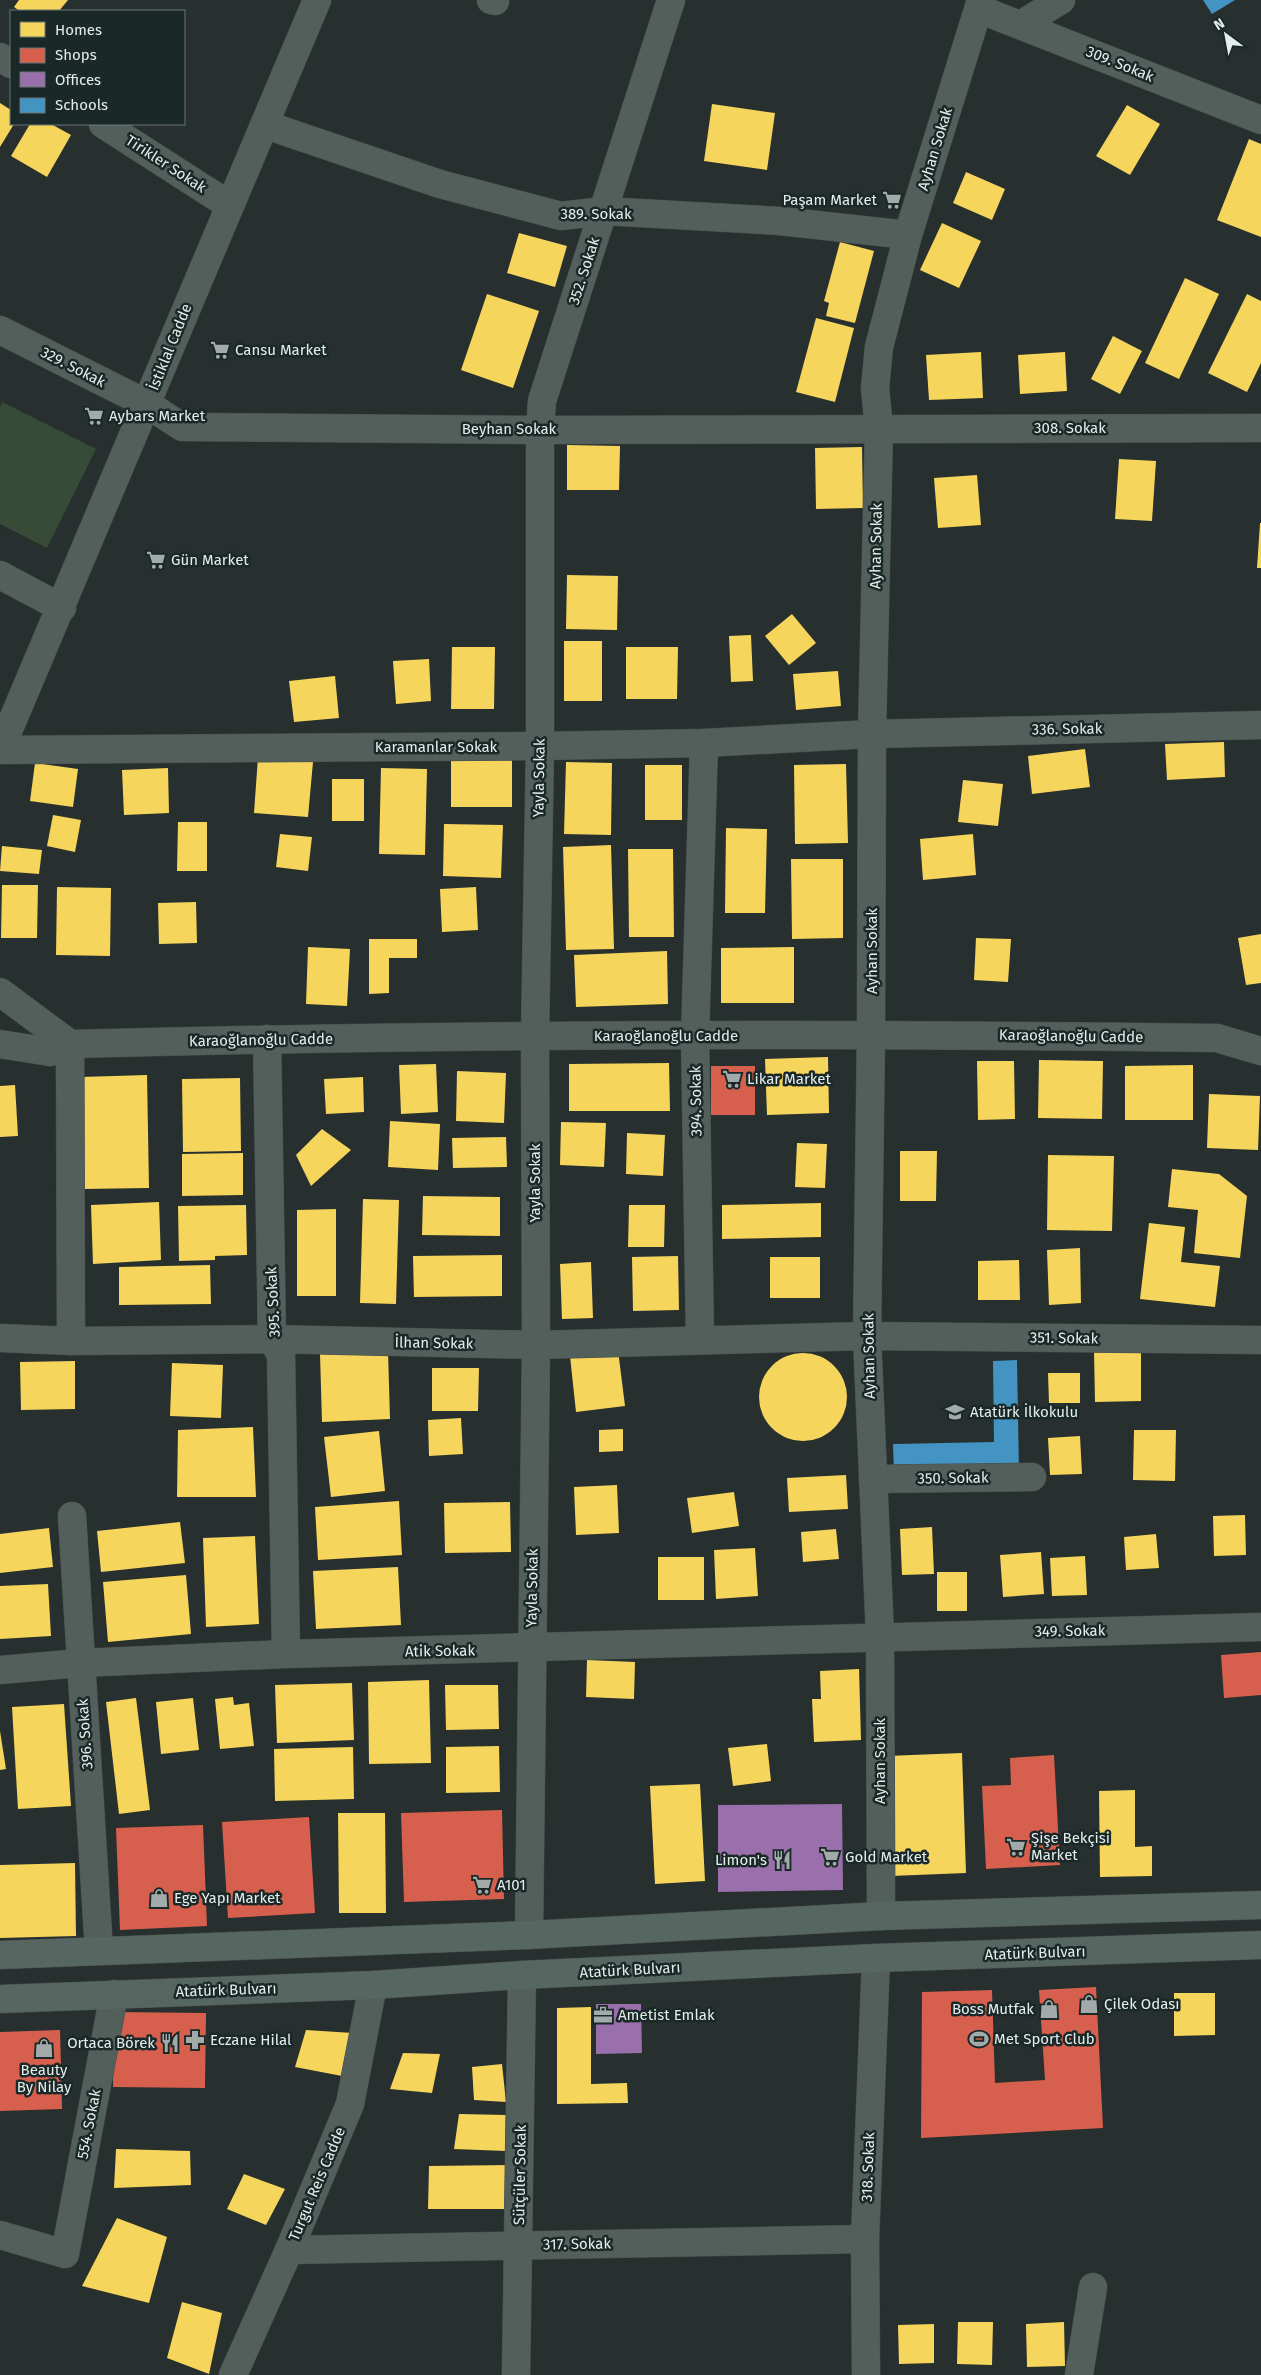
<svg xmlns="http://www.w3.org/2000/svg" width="1261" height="2375" font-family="'Fira Sans',sans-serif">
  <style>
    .green { fill: #374b39 }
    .homes { fill: #f6d55c }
    .shops { fill: #d6604d }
    .offices { fill: #9970ab }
    .schools { fill: #4393c3 }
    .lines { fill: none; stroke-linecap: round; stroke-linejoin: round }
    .minor-casing { stroke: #474d4c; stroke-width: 29 }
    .major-casing { stroke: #474d4c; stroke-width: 29 }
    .minor { stroke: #525f5a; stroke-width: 28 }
    .major { stroke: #566762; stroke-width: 28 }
    .labels { text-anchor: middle; stroke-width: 5; stroke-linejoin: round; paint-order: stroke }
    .street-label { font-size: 15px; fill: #e4edec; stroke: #1b2828 }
    .poi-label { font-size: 15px; fill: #e4edec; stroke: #1b2828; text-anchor: start }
  </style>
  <rect width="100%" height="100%" fill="#282f2f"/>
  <!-- green -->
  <path class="green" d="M2,402l94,47 -49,99 -47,-24v-117z"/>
  <!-- homes -->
  <g class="homes">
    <path d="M19,0h49l-9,11h-39l-6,-4z"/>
    <path d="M0,103l11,7v14h3l-14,23z"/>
    <path d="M712,104l63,9 -8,57 -63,-9z"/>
    <path d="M1127,105l33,19 -30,51 -34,-19z"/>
    <path d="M30,124h21l20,11 -24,42 -36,-21z"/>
    <path d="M1249,139l12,5v93l-44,-17z"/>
    <path d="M966,172l39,17 -13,31 -39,-17z"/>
    <path d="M942,223l39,18 -22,47 -39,-18z"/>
    <path d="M519,233l48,13 -12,41 -48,-14z"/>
    <path d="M840,242l34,9 -19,72 -29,-7 3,-13 -5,-2z"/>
    <path d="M1185,278l34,16 -40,85 -34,-16z"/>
    <path d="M487,294l52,17 -26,77 -52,-18z"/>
    <path d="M1247,294l14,7v62l-14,29 -39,-19z"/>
    <path d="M816,318l38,10 -19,74 -39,-10z"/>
    <path d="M1113,336l29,15 -22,43 -29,-15z"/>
    <path d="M981,352l2,46 -54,2 -3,-45z"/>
    <path d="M1065,352l2,39 -47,3 -2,-39z"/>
    <path d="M567,445l53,1 -1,44h-52z"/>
    <path d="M862,447l1,61 -47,1 -1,-61z"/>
    <path d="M1119,459l37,2 -4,60 -37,-2z"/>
    <path d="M977,475l4,50 -43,3 -4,-50z"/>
    <path d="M1260,523h1v45h-4z"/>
    <path d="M567,575l51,1 -1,54 -51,-1z"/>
    <path d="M792,614l24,29 -27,22 -24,-29z"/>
    <path d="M751,635l2,46 -22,1 -2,-46z"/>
    <rect x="564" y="641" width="38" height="60"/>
    <path d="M452,647h43l-1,62h-43z"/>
    <path d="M626,647h52l-1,52h-51z"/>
    <path d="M429,659l2,42 -35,3 -3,-43z"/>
    <path d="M838,671l3,35 -45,4 -3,-36z"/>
    <path d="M335,676l4,42 -45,4 -5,-41z"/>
    <path d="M1224,742l1,35 -58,3 -2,-36z"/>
    <path d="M1085,749l5,38 -58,7 -4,-38z"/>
    <path d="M258,757l55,5 -5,55 -54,-4z"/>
    <rect x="451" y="760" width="61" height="47"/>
    <path d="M566,762l46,1 -1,72 -47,-1z"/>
    <path d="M35,763l43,6 -5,38 -43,-6z"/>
    <path d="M846,764l2,79 -53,1 -1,-79z"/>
    <rect x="645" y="765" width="37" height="55"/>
    <path d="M168,768l1,45 -45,2 -2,-45z"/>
    <path d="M381,768l46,1 -2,86 -46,-1z"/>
    <rect x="332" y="779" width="32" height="42"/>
    <path d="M963,780l40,4 -5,42 -40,-4z"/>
    <path d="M53,815l28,5 -6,32 -28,-6z"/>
    <path d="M178,822h29v49h-30z"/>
    <path d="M444,824l59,1 -2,53 -58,-2z"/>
    <path d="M726,828l41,1 -2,84h-40z"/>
    <path d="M280,834l32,3 -4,34 -32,-4z"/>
    <path d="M973,834l3,41 -53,5 -3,-41z"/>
    <path d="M611,845l3,104 -48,1 -3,-103z"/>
    <path d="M2,846l40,4 -3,24 -39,-3z"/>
    <path d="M628,849h45l1,88h-45z"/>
    <path d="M791,859h52v79l-51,1z"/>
    <path d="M2,885h36l-1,53h-36z"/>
    <path d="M57,887l54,1 -1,68 -54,-1z"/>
    <path d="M476,887l2,43 -36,2 -2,-43z"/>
    <path d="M196,902l1,41 -38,1 -1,-41z"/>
    <path d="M1261,934v49l-15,2 -8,-47z"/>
    <path d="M976,938l35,1 -3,43 -34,-2z"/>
    <path d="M369,939h48v19h-28v35l-20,1z"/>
    <path d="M308,947l42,2 -3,57 -41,-2z"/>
    <path d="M794,947v56h-73v-55z"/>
    <path d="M667,951l1,53 -92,3 -2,-52z"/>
    <path d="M828,1057l1,56 -62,2 -2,-56z"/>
    <path d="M1039,1060l64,1 -1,58 -64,-1z"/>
    <path d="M977,1061h37l1,58 -37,1z"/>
    <path d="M669,1063l1,48h-101v-47z"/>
    <path d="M436,1064l2,48 -37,2 -2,-49z"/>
    <path d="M1193,1065v55h-68v-54z"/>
    <path d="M457,1071l49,2 -2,50 -48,-2z"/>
    <path d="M147,1075l2,113 -66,1 -3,-112z"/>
    <path d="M363,1077l1,35 -38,2 -2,-35z"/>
    <path d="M240,1078l1,73 -58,1 -1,-73z"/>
    <path d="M15,1085l3,51 -18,1v-51z"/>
    <path d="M1209,1094l51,2 -2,54 -51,-2z"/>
    <path d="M390,1121l50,3 -2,46 -50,-3z"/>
    <path d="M561,1122l45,1 -2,44 -44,-2z"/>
    <path d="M322,1129l29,21 -40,36 -15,-31z"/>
    <path d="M627,1133l38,2 -2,41 -37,-2z"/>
    <path d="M506,1137l1,30 -54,1 -1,-30z"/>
    <path d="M797,1143l30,1 -2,44 -30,-1z"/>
    <path d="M900,1151h37l-1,50h-36z"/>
    <path d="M243,1153v42l-61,1v-42z"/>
    <path d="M1048,1155l66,1 -2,75 -65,-1z"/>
    <path d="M1172,1169l47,5 28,22 -7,62 -46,-5 4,-43 -30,-3z"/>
    <path d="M423,1196l77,1v39l-78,-1z"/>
    <path d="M363,1199l36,1 -3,104 -36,-1z"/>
    <path d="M159,1202l2,58 -68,4 -2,-59z"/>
    <path d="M821,1203v34l-99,2v-34z"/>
    <path d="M246,1205l1,50 -32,1v4l-36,1 -1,-55z"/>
    <path d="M629,1205h36l-1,42h-36z"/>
    <path d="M336,1209v87h-39v-86z"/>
    <path d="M1149,1223l36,4 -4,35 39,4 -5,41 -75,-8z"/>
    <path d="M1080,1248l1,55 -32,2 -2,-55z"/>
    <path d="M502,1255v41l-88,1 -1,-41z"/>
    <path d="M678,1256l1,54 -46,1 -1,-54z"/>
    <rect x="770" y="1257" width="50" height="41"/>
    <path d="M1019,1260l1,40h-42v-39z"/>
    <path d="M591,1262l2,56 -31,1 -2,-55z"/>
    <path d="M210,1265l1,39 -92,1v-38z"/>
    <path d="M618,1350l7,56 -49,6 -6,-56z"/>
    <path d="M1141,1350v51l-46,1 -1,-51z"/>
    <path d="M388,1351l2,68 -68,3 -2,-68z"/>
    <circle cx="803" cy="1397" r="44"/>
    <path d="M75,1361v48l-54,1 -1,-48z"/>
    <path d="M172,1363l51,2 -2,53 -51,-2z"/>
    <path d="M432,1368h47l-1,43h-46z"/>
    <path d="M1048,1373h32v30h-31z"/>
    <path d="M461,1418l2,36 -34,2 -1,-36z"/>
    <path d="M253,1427l3,70h-79l1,-67z"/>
    <path d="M623,1429v22l-24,1v-22z"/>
    <path d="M1134,1430h42l-1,51 -42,-1z"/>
    <path d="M379,1431l6,60 -54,6 -7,-60z"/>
    <path d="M1080,1436l2,38 -32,1 -2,-37z"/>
    <path d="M846,1475l2,34 -59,3 -2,-34z"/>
    <path d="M617,1485l2,48 -43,2 -2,-48z"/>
    <path d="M734,1492l5,34 -47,7 -5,-35z"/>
    <path d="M399,1501l3,54 -84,5 -3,-53z"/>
    <path d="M510,1502l1,50 -66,1 -1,-50z"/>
    <path d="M1245,1515l1,40 -32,1 -1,-40z"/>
    <path d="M180,1522l5,41 -84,9 -4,-41z"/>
    <path d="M932,1527l2,47 -32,1 -2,-46z"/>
    <path d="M49,1528l4,39 -53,6v-39z"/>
    <path d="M836,1529l3,30 -36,3 -2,-30z"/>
    <path d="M1156,1534l3,34 -33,2 -2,-33z"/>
    <path d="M255,1536l4,88 -53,3 -3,-89z"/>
    <path d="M755,1548l3,48 -42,3 -2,-49z"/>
    <path d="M1041,1552l3,42 -41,3 -3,-42z"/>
    <path d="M1085,1556l2,39 -35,1 -2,-38z"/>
    <rect x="658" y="1557" width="46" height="43"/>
    <path d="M398,1567l3,58 -85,4 -3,-58z"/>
    <rect x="937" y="1572" width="30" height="39"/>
    <path d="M186,1575l5,59 -83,8 -5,-60z"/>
    <path d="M48,1584l3,52 -51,3v-53z"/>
    <path d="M587,1660l48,2 -1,37 -48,-2z"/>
    <path d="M859,1669l2,71 -47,2 -2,-43h9l-1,-28z"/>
    <path d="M429,1680l2,83 -62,1 -1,-82z"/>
    <path d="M352,1683l2,57 -77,3 -2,-58z"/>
    <path d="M445,1685h53l1,44 -53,1z"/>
    <path d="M233,1697l1,8 15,-2 5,43 -34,3 -5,-50z"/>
    <path d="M136,1698l14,112 -31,4 -13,-112z"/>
    <path d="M193,1698l6,52 -38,4 -5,-52z"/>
    <path d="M64,1704l7,102 -53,3 -6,-102z"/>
    <path d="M0,1731l6,38 -6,1z"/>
    <path d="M767,1744l4,37 -38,5 -5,-38z"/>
    <path d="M499,1746l1,46 -54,1v-46z"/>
    <path d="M353,1747l1,52 -79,2 -1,-52z"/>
    <path d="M962,1753l4,120 -75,3 -4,-120z"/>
    <path d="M700,1784l5,97 -50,3 -5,-98z"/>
    <path d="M1135,1790v57l17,-1v30l-52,1 -1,-86z"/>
    <path d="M338,1813h47l1,100h-47z"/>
    <path d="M75,1863l1,73 -76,2v-73z"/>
    <path d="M1174,1993h41v42l-41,1z"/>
    <path d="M591,2007v77l36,-1 1,20 -71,1v-96z"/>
    <path d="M306,2030l47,3 -11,43 -47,-9z"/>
    <path d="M403,2053l37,1 -8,39 -42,-4z"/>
    <path d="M502,2064l4,38 -32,-2 -2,-33z"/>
    <path d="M459,2114l48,1 -1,36 -52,-2z"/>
    <path d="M116,2149l74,2 1,34 -77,3z"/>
    <path d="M513,2165l-2,44h-83l1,-43z"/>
    <path d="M244,2174l41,15 -19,36 -39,-16z"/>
    <path d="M117,2218l50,19 -18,66 -67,-17z"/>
    <path d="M182,2302l40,11 -13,61 -42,-16z"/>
    <path d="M958,2322h35l-1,43 -35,-1z"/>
    <path d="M1064,2322l1,44 -38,1 -1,-43z"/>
    <path d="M934,2324v39l-35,1 -1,-39z"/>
  </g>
  <!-- shops -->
  <g class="shops">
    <rect x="711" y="1066" width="44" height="49"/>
    <path d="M1261,1652v43l-37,3 -3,-43z"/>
    <path d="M1054,1755l6,110 -74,4 -4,-83 29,-1 -1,-27z"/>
    <path d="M502,1810l2,89 -100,3 -3,-89z"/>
    <path d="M309,1817l6,96 -87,5 -6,-96z"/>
    <path d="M203,1825l4,101 -87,4 -4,-102z"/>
    <path d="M1096,1987l7,141 -182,10 1,-146 70,-2 3,93 50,-3 -6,-90z"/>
    <path d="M114,2012l92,1 -1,75 -92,-1z"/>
    <path d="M60,2030l2,79 -62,2v-79z"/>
  </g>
  <!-- offices -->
  <g class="offices">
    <path d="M842,1804l1,86 -125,2v-87z"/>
    <path d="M596,2004h45l1,49 -46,1z"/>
  </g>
  <!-- schools -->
  <g class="schools">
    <path d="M1203,0h32l-23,14z"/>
    <path d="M1017,1360l2,112 -125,2 -1,-30 101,-2 -1,-81z"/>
  </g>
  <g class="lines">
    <!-- minor casing -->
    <g class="minor-casing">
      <g id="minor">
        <path d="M317,0l-317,750 540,-4 164,-3 168,-9 389,-9"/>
        <path d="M491,0l4,1"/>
        <path d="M979,9l282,111"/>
        <path d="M1022,24l39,-24"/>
        <path d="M0,57l11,7"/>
        <path d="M103,124l126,81"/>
        <path d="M266,125l174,59 121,32 42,-5 177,10 128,14"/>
        <path d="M0,330l147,74 35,23 358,3 721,-2"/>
        <path d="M0,575l62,33"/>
        <path d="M0,992l70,52"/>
        <path d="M267,1039l5,300 9,16 5,299"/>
        <path d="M0,1044l50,8 20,-8c382,-10 764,-11 1147,-6l44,13"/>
        <path d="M70,1044l1,297"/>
        <path d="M0,1338l71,3 201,-2 264,6 331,-9 394,4"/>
        <path d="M700,1339l-5,-302 9,-294"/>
        <path d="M873,1479l159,-2"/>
        <path d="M72,1516l27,435"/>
        <path d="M0,1670l80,-7 206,-9 975,-27"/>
        <path d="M881,1916l-1,-280 -13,-300 4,-302 1,-300 7,-306 -4,-40 4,-41 29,-112 73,-235"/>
        <path d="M529,1935l7,-590 -1,-309 5,-290v-316l2,-29 129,-401"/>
        <path d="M0,2235l65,19 49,-260"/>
        <path d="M289,2250l576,-11"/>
        <path d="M233,2375l56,-125 61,-146 23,-119"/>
        <path d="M516,2375l6,-400"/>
        <path d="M866,2375l-1,-136 11,-281"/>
        <path d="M1079,2375l14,-88"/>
      </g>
    </g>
    <!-- major casing -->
    <g class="major-casing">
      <g id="major">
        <path d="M0,1955l529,-20 352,-19 380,-11"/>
        <path d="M0,1999l373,-14 149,-10 354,-17 385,-13"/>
      </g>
    </g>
    <!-- minor -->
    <use href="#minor" class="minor"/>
    <!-- major -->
    <use href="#major" class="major"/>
  </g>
  <!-- icons -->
  <defs>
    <g id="supermarket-bare" transform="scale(1.5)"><path d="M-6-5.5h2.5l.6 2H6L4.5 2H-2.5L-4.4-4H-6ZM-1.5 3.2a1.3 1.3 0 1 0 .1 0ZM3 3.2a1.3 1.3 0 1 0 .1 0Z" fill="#a2aaaa" stroke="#1b2828" stroke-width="2.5" paint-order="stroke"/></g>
    <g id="school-bare" transform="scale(1.5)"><path d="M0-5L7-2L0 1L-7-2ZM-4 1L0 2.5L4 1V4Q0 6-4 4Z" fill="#a2aaaa" stroke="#1b2828" stroke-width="2.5" paint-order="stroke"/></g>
    <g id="restaurant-bare" transform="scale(1.5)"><path d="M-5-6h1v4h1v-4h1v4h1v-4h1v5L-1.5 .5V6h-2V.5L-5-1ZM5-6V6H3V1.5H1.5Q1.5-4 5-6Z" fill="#a2aaaa" stroke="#1b2828" stroke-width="2.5" paint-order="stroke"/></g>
    <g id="shop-bare" transform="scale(1.5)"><path d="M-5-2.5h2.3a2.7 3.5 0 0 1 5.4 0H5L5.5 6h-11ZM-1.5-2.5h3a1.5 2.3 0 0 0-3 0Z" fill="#a2aaaa" stroke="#1b2828" stroke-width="2.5" paint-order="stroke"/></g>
    <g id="office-bare" transform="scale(1.5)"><path d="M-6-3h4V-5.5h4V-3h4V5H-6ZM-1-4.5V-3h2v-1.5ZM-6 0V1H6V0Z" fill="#a2aaaa" stroke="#1b2828" stroke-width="2.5" paint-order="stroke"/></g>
    <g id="stadium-bare" transform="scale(1.5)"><path d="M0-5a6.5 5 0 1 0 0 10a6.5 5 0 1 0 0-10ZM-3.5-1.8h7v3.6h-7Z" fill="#a2aaaa" stroke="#1b2828" stroke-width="2.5" paint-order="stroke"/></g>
    <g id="pharmacy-bare" transform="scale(1.5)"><path d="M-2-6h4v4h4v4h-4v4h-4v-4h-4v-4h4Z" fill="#a2aaaa" stroke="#1b2828" stroke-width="2.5" paint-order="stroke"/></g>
  </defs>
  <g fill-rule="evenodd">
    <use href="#supermarket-bare" x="892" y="200"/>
    <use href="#supermarket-bare" x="220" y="350"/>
    <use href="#supermarket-bare" x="94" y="416"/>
    <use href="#supermarket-bare" x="156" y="560"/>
    <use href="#supermarket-bare" x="732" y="1079"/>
    <use href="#school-bare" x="955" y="1412"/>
    <use href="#supermarket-bare" x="1016" y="1847"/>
    <use href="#supermarket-bare" x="830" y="1857"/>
    <use href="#restaurant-bare" x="782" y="1860"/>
    <use href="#supermarket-bare" x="482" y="1885"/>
    <use href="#shop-bare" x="159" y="1898"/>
    <use href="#shop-bare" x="1089" y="2004"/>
    <use href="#shop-bare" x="1049" y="2009"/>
    <use href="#office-bare" x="603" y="2015"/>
    <use href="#stadium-bare" x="979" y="2039"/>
    <use href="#pharmacy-bare" x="195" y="2040"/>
    <use href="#restaurant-bare" x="170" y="2043"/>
    <use href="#shop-bare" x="44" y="2048"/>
  </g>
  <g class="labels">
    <!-- street labels -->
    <g class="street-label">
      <text transform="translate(1120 64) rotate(22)" y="5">309. Sokak</text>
      <text transform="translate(935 149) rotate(-73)" y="5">Ayhan Sokak</text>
      <text transform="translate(166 164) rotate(33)" y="5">Tirikler Sokak</text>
      <text x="596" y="219">389. Sokak</text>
      <text transform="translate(584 271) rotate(-72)" y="5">352. Sokak</text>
      <text transform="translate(170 347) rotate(-68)" y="5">İstiklal Cadde</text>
      <text transform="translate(73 367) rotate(27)" y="5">329. Sokak</text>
      <text x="1070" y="433">308. Sokak</text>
      <text x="509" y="434">Beyhan Sokak</text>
      <text transform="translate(876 546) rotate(-89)" y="5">Ayhan Sokak</text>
      <text transform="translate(1067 729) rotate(-1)" y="5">336. Sokak</text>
      <text x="436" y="752">Karamanlar Sokak</text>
      <text transform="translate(539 778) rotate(-89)" y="5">Yayla Sokak</text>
      <text transform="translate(872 951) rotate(-90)" y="5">Ayhan Sokak</text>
      <text x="666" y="1041">Karaoğlanoğlu Cadde</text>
      <text transform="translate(1071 1036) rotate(1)" y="5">Karaoğlanoğlu Cadde</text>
      <text transform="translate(261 1040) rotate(-1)" y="5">Karaoğlanoğlu Cadde</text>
      <text transform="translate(696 1101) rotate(-91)" y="5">394. Sokak</text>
      <text transform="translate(535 1183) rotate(-90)" y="5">Yayla Sokak</text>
      <text transform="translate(273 1302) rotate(-93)" y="5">395. Sokak</text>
      <text transform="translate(1064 1338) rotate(1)" y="5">351. Sokak</text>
      <text transform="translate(434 1343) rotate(1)" y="5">İlhan Sokak</text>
      <text transform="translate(869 1356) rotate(-91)" y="5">Ayhan Sokak</text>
      <text transform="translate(953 1478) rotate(-1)" y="5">350. Sokak</text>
      <text transform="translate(532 1588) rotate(-89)" y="5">Yayla Sokak</text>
      <text transform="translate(1070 1631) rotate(-1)" y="5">349. Sokak</text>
      <text transform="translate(440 1651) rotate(-1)" y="5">Atik Sokak</text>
      <text transform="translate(85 1734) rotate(-94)" y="5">396. Sokak</text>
      <text transform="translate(880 1761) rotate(-90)" y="5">Ayhan Sokak</text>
      <text transform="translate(1035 1953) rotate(-2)" y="5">Atatürk Bulvarı</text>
      <text transform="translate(630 1970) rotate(-3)" y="5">Atatürk Bulvarı</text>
      <text transform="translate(226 1990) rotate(-2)" y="5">Atatürk Bulvarı</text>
      <text transform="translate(89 2124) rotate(-79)" y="5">554. Sokak</text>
      <text transform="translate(868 2167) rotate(-88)" y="5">318. Sokak</text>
      <text transform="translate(520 2175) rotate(-89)" y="5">Sütçüler Sokak</text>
      <text transform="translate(317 2184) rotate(-67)" y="5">Turgut Reis Cadde</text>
      <text transform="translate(577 2244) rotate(-1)" y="5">317. Sokak</text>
    </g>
    <!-- poi labels -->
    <g class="poi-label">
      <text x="877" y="205" text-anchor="end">Paşam Market</text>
      <text x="235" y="355">Cansu Market</text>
      <text x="109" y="421">Aybars Market</text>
      <text x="171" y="565">Gün Market</text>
      <text x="747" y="1084">Likar Market</text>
      <text x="970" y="1417">Atatürk İlkokulu</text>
      <text x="1031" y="1843">Şişe Bekçisi<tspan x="1031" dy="17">Market</tspan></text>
      <text x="845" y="1862">Gold Market</text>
      <text x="767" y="1865" text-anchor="end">Limon's</text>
      <text x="497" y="1890">A101</text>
      <text x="174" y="1903">Ege Yapı Market</text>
      <text x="1104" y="2009">Çilek Odası</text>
      <text x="1034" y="2014" text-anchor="end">Boss Mutfak</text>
      <text x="618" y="2020">Ametist Emlak</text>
      <text x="994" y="2044">Met Sport Club</text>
      <text x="210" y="2045">Eczane Hilal</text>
      <text x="155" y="2048" text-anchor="end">Ortaca Börek</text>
      <text x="44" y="2075" text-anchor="middle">Beauty<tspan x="44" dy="17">By Nilay</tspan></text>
    </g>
  </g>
  <!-- legend -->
  <rect x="10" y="10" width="175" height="115" fill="#1b2828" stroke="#6b7776"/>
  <rect x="20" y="22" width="25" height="15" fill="#f6d55c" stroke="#6b7776"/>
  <text x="55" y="35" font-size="15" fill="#e4edec">Homes</text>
  <rect x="20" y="48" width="25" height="15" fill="#d6604d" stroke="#6b7776"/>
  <text x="55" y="60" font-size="15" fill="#e4edec">Shops</text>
  <rect x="20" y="72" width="25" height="15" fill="#9970ab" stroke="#6b7776"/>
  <text x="55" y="85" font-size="15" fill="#e4edec">Offices</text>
  <rect x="20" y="98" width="25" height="15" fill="#4393c3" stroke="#6b7776"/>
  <text x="55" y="110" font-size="15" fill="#e4edec">Schools</text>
  <!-- north arrow -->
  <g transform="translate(1226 35) rotate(328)" stroke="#1b2828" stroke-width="4" paint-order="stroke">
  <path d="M0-4L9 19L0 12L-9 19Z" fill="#e4edec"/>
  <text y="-8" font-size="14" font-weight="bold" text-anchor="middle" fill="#e4edec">N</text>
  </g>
</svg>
